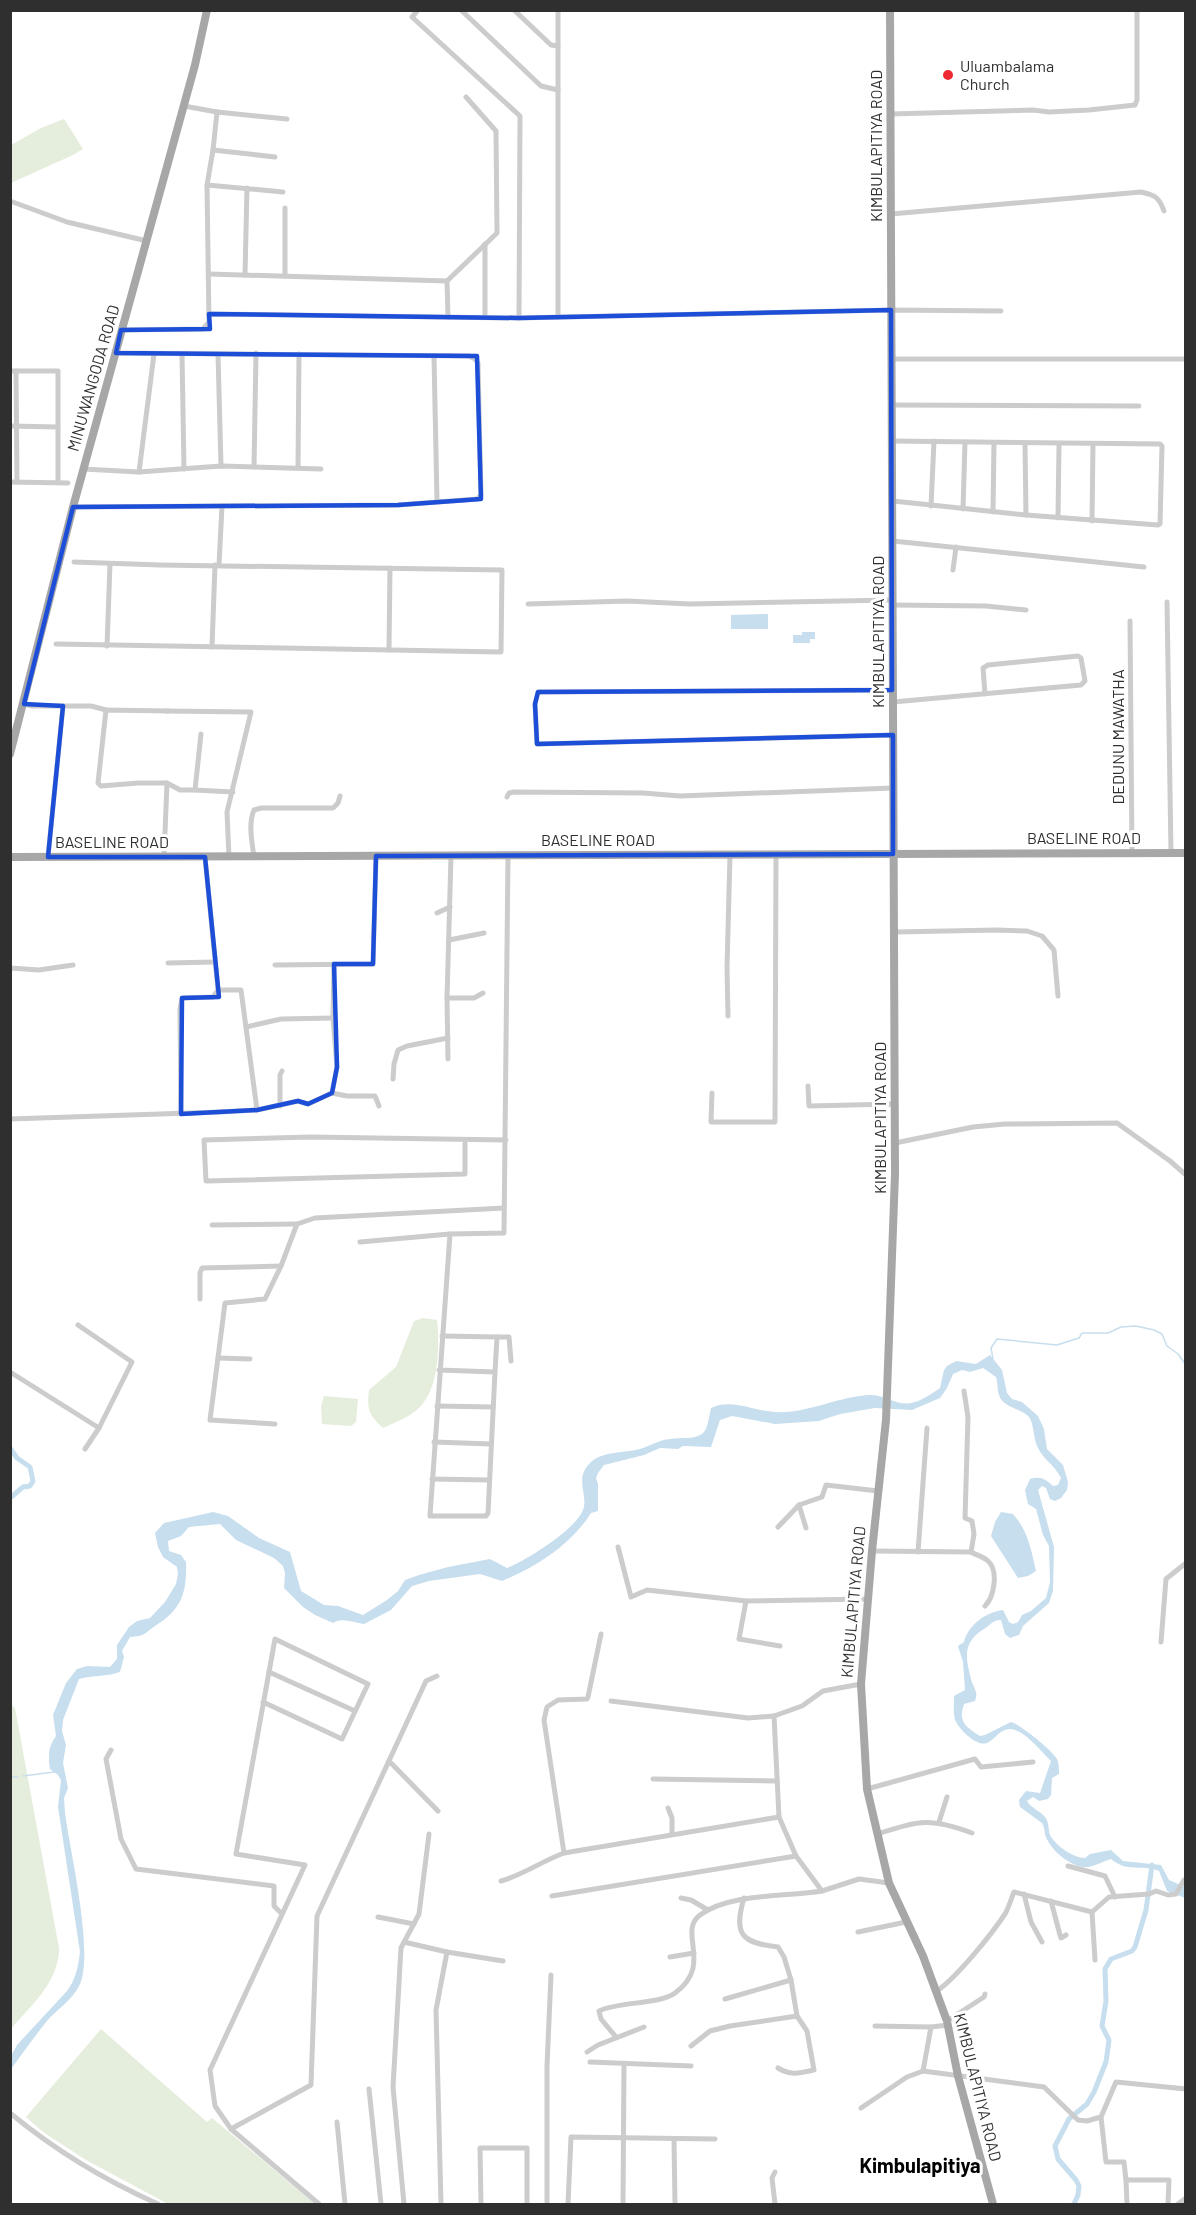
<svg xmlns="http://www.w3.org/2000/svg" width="1196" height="2215" font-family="Barlow,sans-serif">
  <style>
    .green { fill: #e5eddc }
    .water { fill: #c7deee }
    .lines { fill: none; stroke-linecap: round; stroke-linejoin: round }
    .stream { stroke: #c7deee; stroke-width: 1.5 }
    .canal { stroke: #c7deee; stroke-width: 5 }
    .street { stroke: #ccc; stroke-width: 5 }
    .primary { stroke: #a7a7a7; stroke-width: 8 }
    .marked { fill: none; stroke: #1d4ed8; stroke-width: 4.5; stroke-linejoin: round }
    .poi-dot { fill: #ee2933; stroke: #fff; stroke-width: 2 }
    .labels { text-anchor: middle; stroke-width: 6; stroke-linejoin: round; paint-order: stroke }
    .poi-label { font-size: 16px; fill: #2f2f2f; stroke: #fff; text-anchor: start }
    .street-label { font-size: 16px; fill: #2f2f2f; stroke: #fff }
    .quarter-label { font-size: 20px; font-weight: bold; fill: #000; stroke: #fff }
  </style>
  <rect width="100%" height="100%" fill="#fff"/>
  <!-- green -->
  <g class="green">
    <path d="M64,119l19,30 -10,6 -62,28v-38l30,-17z"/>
    <path d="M423,1318l14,2c3,26 2,67 -17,87 -10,10 -24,15 -37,21 -15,-14 -16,-19 -14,-38l27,-23 18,-46z"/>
    <path d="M324,1396l34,3 -2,23 -5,4 -29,-2 -1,-18z"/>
    <path d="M11,1705l4,3 44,240c0,34 -27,56 -48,81z"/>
    <path d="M101,2029l106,93 5,-4 103,86h-147l-82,-44 -43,-28 -17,-15z"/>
  </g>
  <!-- water -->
  <g class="water">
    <path d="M768,614v15h-37v-14z"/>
    <path d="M802,632h13v7h-5v4h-17v-8h9z"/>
    <path d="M990,1355l12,15 5,23 5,6 10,3 16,14 6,13 3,20 16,16 5,17 -1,8 -6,8 -6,3 -5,-2 -4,-11 -4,-2 -4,4 16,57 -1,44 -4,12 -26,23 -4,9 -9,3 -5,-4 -4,-14c-8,0 -11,5 -17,9 -21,13 -19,27 -13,50 2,9 8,12 4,22l-11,3c-6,17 1,23 16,32l5,-1 26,-13c9,2 42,29 46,37 2,4 2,10 2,15l-7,4 -1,17 -3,4 -9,2 -6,-4 -6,4c4,7 12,9 18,16 4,5 3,11 5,18 5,10 23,23 35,23l5,-4 21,-4 12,11 38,4 8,15 16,7v11l-18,-7 -8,-20c-18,-8 -30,3 -48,-12 -8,2 -15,7 -23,8 -15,2 -37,-16 -42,-30 -2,-5 -1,-9 -4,-14l-22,-16 -1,-7 7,-9 14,2 11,-32c-10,-9 -25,-30 -40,-32 -11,-1 -15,10 -24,14 -11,4 -28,-14 -32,-23 -2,-8 -1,-16 -1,-24l11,-6 -2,-28 -5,-16 6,-4c4,-17 22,-30 39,-32l6,12 4,2 5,-2 4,-7 9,-4 15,-13 4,-16 -1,-36 -6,-11 -7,-26 -8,-5 -3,-14 5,-11c11,-3 15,0 23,7l5,-1 3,-7c-7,-14 -18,-19 -23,-30 -5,-9 -4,-25 -9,-31 -8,-9 -26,-9 -30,-22 -2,-5 -1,-12 -3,-18l-13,-9 -13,4 -8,-2 -9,4 -6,14 -7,10 -28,12 -37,-2 -35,6 -21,7 -44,3 -43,-8 -12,4 -9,27 -28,-1 -5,3 -18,-1 -16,7 -40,10 -6,8 -2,5 2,6v27l-7,2c-20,32 -55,54 -89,68l-22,-7 -51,7 -17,5 -21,24 -27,14c-11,-1 -21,-7 -31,-1l-18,-8 -12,-8 -19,-19 1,-15 -2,-7 -9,-8 -38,-18 -16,-16 -31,3 -8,9 -13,5 1,10 12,4 5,7c1,30 -4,48 -31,64 -12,8 -9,10 -25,11l-8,14 2,6 -4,15c-14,5 -27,3 -41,7l-16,41 -1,11 4,14 -3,18 5,25 -4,10 1,15c5,38 29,138 15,171 -7,16 -23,25 -33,37 -13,16 -24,32 -36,48l1,-15 5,-9 50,-54c9,-12 11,-24 13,-39l-22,-145 3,-27 -3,-5 -8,-6c-2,-13 -2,-22 6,-33l-3,-21 13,-32 11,-14 10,-3 23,1 7,-8v-14l12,-18 8,-6 13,-3 15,-16 11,-18 2,-10 -1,-7 -14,-10 -5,-10 -3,-14 9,-10 49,-11 15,4 31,22 31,14 11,39 23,14 14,1 25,9 24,-15 11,-9 7,-11 14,-5 29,-8 42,-8 17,9c20,-8 68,-38 76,-58 6,-16 -10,-31 8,-48 12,-11 34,-9 49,-13 10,-3 19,-9 30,-10 10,-2 23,1 32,-5 6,-4 7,-18 9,-26 21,-10 42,3 64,4 33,2 63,-16 96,-17 13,0 27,11 40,8 10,-2 21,-9 29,-15l4,-18 3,-4 9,-5 20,3z"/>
    <path d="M1001,1512l12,2c15,17 18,35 23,57l-8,5 -10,2 -27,-42 4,-14z"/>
  </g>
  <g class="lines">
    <!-- stream -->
    <g class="stream">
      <path d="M993,1359l-2,-11 6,-9 60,6 22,-7 3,-5h26l13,-6 15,-1 18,4 8,4 5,12 11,8 8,11"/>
      <path d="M23,1776l31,-4"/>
      <path d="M10,1777h8"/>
    </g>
    <!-- canal -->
    <g class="canal">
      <path d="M10,1448l7,10 13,9 3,14 -3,5 -7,1 -13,11"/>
      <path d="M1074,2204l4,-9 1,-9 -3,-6 -18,-21 -3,-13 14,-27 18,-15 7,-12 12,-30 3,-22 -7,-14 4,-25 -1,-32 6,-10 21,-8 3,-4 11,-37 6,-45"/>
    </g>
    <!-- street -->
    <g class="street">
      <path d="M418,10l-6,7 108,99 -1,202"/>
      <path d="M461,10l80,76 17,4"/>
      <path d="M514,10l37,35 7,1"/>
      <path d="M184,106l33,6"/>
      <path d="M891,114l142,-4 16,2 40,-2 46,-5 2,-5v-90"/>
      <path d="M213,150l62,7"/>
      <path d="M207,185l76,7"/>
      <path d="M10,201l57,21 80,19"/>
      <path d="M285,208v68"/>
      <path d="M891,214l250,-22c14,3 18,5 23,19"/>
      <path d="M485,244v73"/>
      <path d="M209,274l238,7 50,-48 -1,-102 -30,-34"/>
      <path d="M245,275l2,-87"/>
      <path d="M447,281l1,36"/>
      <path d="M209,314l310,4 372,-8 110,1"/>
      <path d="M558,317v-307"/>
      <path d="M121,330l82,-1 6,-7 -2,-137 6,-35 4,-38 70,7"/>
      <path d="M182,354l2,115"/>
      <path d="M218,354l3,112"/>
      <path d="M434,357l3,144"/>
      <path d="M891,359h295"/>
      <path d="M10,371h48v111"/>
      <path d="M16,371l1,111"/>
      <path d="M891,405l248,1"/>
      <path d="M10,426l48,1"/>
      <path d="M892,441l268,3 2,2 -2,78 -2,1 -132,-10 -133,-14"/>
      <path d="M1025,443l1,72"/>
      <path d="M254,467l2,-114"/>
      <path d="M298,468l1,-114"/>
      <path d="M83,469l56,3 82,-6 100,3"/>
      <path d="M139,472l15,-118"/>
      <path d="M10,482l58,1"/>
      <path d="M931,506l3,-65"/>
      <path d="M73,507l325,-2 79,-6 4,-4 -3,-132 -3,-4 -6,-3 -353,-3"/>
      <path d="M963,509l2,-67"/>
      <path d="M993,512l1,-69"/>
      <path d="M1058,518l1,-74"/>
      <path d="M1092,521l1,-77"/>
      <path d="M893,541l251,26"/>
      <path d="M219,565l3,-59"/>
      <path d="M953,570l3,-23"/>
      <path d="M1167,602l4,251"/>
      <path d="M528,604l99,-3 63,3 202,-4"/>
      <path d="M892,605l94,1 40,4"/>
      <path d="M1130,621l2,232"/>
      <path d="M56,644l445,8 1,-82 -342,-5 -86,-3"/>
      <path d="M107,646l3,-82"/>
      <path d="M212,647l3,-82"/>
      <path d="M389,650l1,-82"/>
      <path d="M892,690l-354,2 -3,12 2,40 356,-9"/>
      <path d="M893,702l188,-17 4,-4 -4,-23 -3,-2 -90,9 -5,3 2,26"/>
      <path d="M24,704l8,2h31"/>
      <path d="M166,711l85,1 -24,100 2,45"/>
      <path d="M201,734l-6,56 38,2"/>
      <path d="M167,783l13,7h15"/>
      <path d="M507,797l2,-4 5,-1 129,1 37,3 213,-8"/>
      <path d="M48,857l15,-151h28l15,4"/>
      <path d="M164,857l3,-74h-29l-37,3 -3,-3 8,-73 63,1"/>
      <path d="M254,857c-2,-15 -6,-33 0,-47l7,-2h72l5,-5 2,-7"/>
      <path d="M437,913l13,-6"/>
      <path d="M895,932l102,-2 30,1 15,5 12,14 4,46"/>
      <path d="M449,940l35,-7"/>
      <path d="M168,963l47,-1"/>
      <path d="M334,964l-1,54 4,49 -5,26 15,3h28l4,10"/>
      <path d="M275,965l98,-1 3,-108"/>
      <path d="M10,968l29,2 34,-5"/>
      <path d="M218,990h23l16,120"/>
      <path d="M447,998h27l9,-5"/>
      <path d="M728,1016l-1,-49 3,-112"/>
      <path d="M246,1027l35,-8 52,-1"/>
      <path d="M448,1059l-1,-61 4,-142"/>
      <path d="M393,1079l1,-15 4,-14 9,-4 41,-8"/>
      <path d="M808,1086l1,20 86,-2"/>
      <path d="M712,1093l-1,29h64l1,-267"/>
      <path d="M280,1106v-31l2,-4"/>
      <path d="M181,1114l-1,-105 2,-11 31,-1 5,-7 -13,-133"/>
      <path d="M10,1119l210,-7 37,-2 41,-9 10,3 24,-11"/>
      <path d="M465,1140v34l-259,7 -2,-41 107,-3 195,3"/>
      <path d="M895,1143l78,-16 32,-3 112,-1 53,38 16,14"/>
      <path d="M212,1225l85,-1"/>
      <path d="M360,1242l90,-8"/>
      <path d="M200,1299v-26l2,-5 79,-2"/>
      <path d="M78,1325l54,37 -33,66 -14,21"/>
      <path d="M442,1336l55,1 -2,35"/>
      <path d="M497,1337h12l2,24"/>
      <path d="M218,1358l32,1"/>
      <path d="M439,1370l56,2 -7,141 -2,3h-56l20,-282 54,-1 4,-377"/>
      <path d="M10,1372l89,56"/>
      <path d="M964,1391l4,26 -3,101 7,3 2,13 -3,18c5,3 13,5 17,9 11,10 6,36 -3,45"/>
      <path d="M437,1406l56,1"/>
      <path d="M275,1424l-65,-4 15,-117 40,-4 16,-33 16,-42 18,-6 189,-10"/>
      <path d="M434,1442l57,2"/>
      <path d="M432,1479l57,1"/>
      <path d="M799,1505l7,23"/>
      <path d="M778,1527l21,-22 23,-8 4,-12 52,6"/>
      <path d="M618,1547l13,50 16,-7 99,11 122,-2"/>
      <path d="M872,1551l99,1"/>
      <path d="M918,1552l9,-124"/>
      <path d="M746,1601l-7,38 41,7"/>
      <path d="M1161,1642l5,-63 20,-16"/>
      <path d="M269,1672l86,39"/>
      <path d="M611,1701l137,17 26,-2 28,-10 21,-15 38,-7"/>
      <path d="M263,1702l79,37 26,-55 -93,-45 -39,215 69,11 -95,205 5,36 16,23 88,75"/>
      <path d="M111,1750l-5,9 15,80 15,30 138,17v20l8,8"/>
      <path d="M389,1761l49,50"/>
      <path d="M653,1779l124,2"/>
      <path d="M867,1789l108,-30 6,8 52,-5"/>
      <path d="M668,1808l4,10v16"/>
      <path d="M779,1817l17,39"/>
      <path d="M939,1822l8,-25"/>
      <path d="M877,1834c42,-13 52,-17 95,-1"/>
      <path d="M564,1853l-20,-133 3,-13 11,-7 29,-1 1,-2 13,-63"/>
      <path d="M1068,1866l37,10 10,21"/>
      <path d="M501,1881c22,-6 41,-20 63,-28l215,-36 -5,-101"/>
      <path d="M1024,1894l7,28 11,20"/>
      <path d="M552,1896l244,-40 26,35 37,-12 30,4"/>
      <path d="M681,1898l10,2 17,10"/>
      <path d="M1051,1901l9,34 1,3 5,-3"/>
      <path d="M378,1917l36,7"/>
      <path d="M858,1932l48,-10"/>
      <path d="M404,1942l43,10 56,9"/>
      <path d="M670,1957l24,-4"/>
      <path d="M1095,1960l-3,-48 17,-15 40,-3 7,-3 12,4 8,-1 8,-14"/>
      <path d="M937,1991c20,-14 54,-56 68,-77 4,-7 6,-15 9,-22l78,20"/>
      <path d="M725,1999l66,-19 -7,-23 -6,-10c-36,-4 -45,-12 -34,-49"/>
      <path d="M947,2021l37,-24 1,-3"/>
      <path d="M875,2026l56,1 17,-2"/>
      <path d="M616,2037l-15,-18 -2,-8c20,-10 60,-6 76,-18 39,-28 2,-61 25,-78 30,-22 86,-18 122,-24"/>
      <path d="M691,2046l19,-15 20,-5 67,-10 -6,-36"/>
      <path d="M587,2052l11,-7 46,-18"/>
      <path d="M590,2062l101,4"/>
      <path d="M778,2068c13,8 22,5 36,2l-7,-39 -10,-15"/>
      <path d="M923,2071l8,-44"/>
      <path d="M369,2089l12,115"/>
      <path d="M861,2108l46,-31 16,-6 121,16 34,33 9,1 14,-4 15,-35 70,7"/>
      <path d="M10,2113c46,38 94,67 148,91"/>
      <path d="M1101,2117l5,45h18l2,18"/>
      <path d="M337,2122l8,82"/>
      <path d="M231,2129l80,-44 6,-169 109,-235 11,-5"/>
      <path d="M674,2140l1,64"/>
      <path d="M404,2204l-11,-117 8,-139 18,-34 10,-80"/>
      <path d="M441,2204l-5,-194 11,-58"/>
      <path d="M481,2204l-1,-56h47v56"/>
      <path d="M547,2204v-138l4,-91"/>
      <path d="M568,2204l3,-67 144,2"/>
      <path d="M623,2204l1,-140"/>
      <path d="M775,2204l-3,-26 3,-6"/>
      <path d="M1127,2204l-1,-24h43l-1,24"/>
      <path d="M1178,2204l8,-6"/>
    </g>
    <!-- primary -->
    <g class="primary">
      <path d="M890,10l5,1164 -9,246 -14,131 -11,133 6,105 22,94 34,73 24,65 11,55 35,128"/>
      <path d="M10,754l63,-247 122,-442 12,-55"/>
      <path d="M10,857l1176,-4"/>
    </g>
  </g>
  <!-- marked area -->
  <path class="marked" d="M891,310l1,380 -354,2 -3,12 2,40 356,-9v119l-517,2 -3,108h-39l3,103 -5,26 -24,11 -10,-3 -41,9 -76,4 1,-116 37,-1 -14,-140h-157l15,-151 -39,-2 49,-197 325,-2 83,-6 -4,-143 -361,-3 5,-23 89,-1 -1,-15 310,4z"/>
  <!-- markers -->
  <circle class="poi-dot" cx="948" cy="75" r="6"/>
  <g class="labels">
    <!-- poi labels -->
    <g class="poi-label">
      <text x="960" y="72">Uluambalama<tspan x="960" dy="18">Church</tspan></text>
    </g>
    <!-- street labels -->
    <g class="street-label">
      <text transform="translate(876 146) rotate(-90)" y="6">KIMBULAPITIYA ROAD</text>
      <text transform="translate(93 378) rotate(-74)" y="6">MINUWANGODA ROAD</text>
      <text transform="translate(878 632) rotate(-90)" y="6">KIMBULAPITIYA ROAD</text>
      <text transform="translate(1118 737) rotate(-90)" y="6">DEDUNU MAWATHA</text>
      <text x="1084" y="844">BASELINE ROAD</text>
      <text x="598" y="846">BASELINE ROAD</text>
      <text x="112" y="848">BASELINE ROAD</text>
      <text transform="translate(880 1118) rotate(-90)" y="6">KIMBULAPITIYA ROAD</text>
      <text transform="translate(853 1602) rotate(-85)" y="6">KIMBULAPITIYA ROAD</text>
      <text transform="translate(978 2087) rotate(76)" y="6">KIMBULAPITIYA ROAD</text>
    </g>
    <!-- quarter labels -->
    <g class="quarter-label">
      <text x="920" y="2173">Kimbulapitiya</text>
    </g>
  </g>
  <!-- border -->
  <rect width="1196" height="2215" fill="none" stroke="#2f2f2f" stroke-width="24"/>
</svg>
